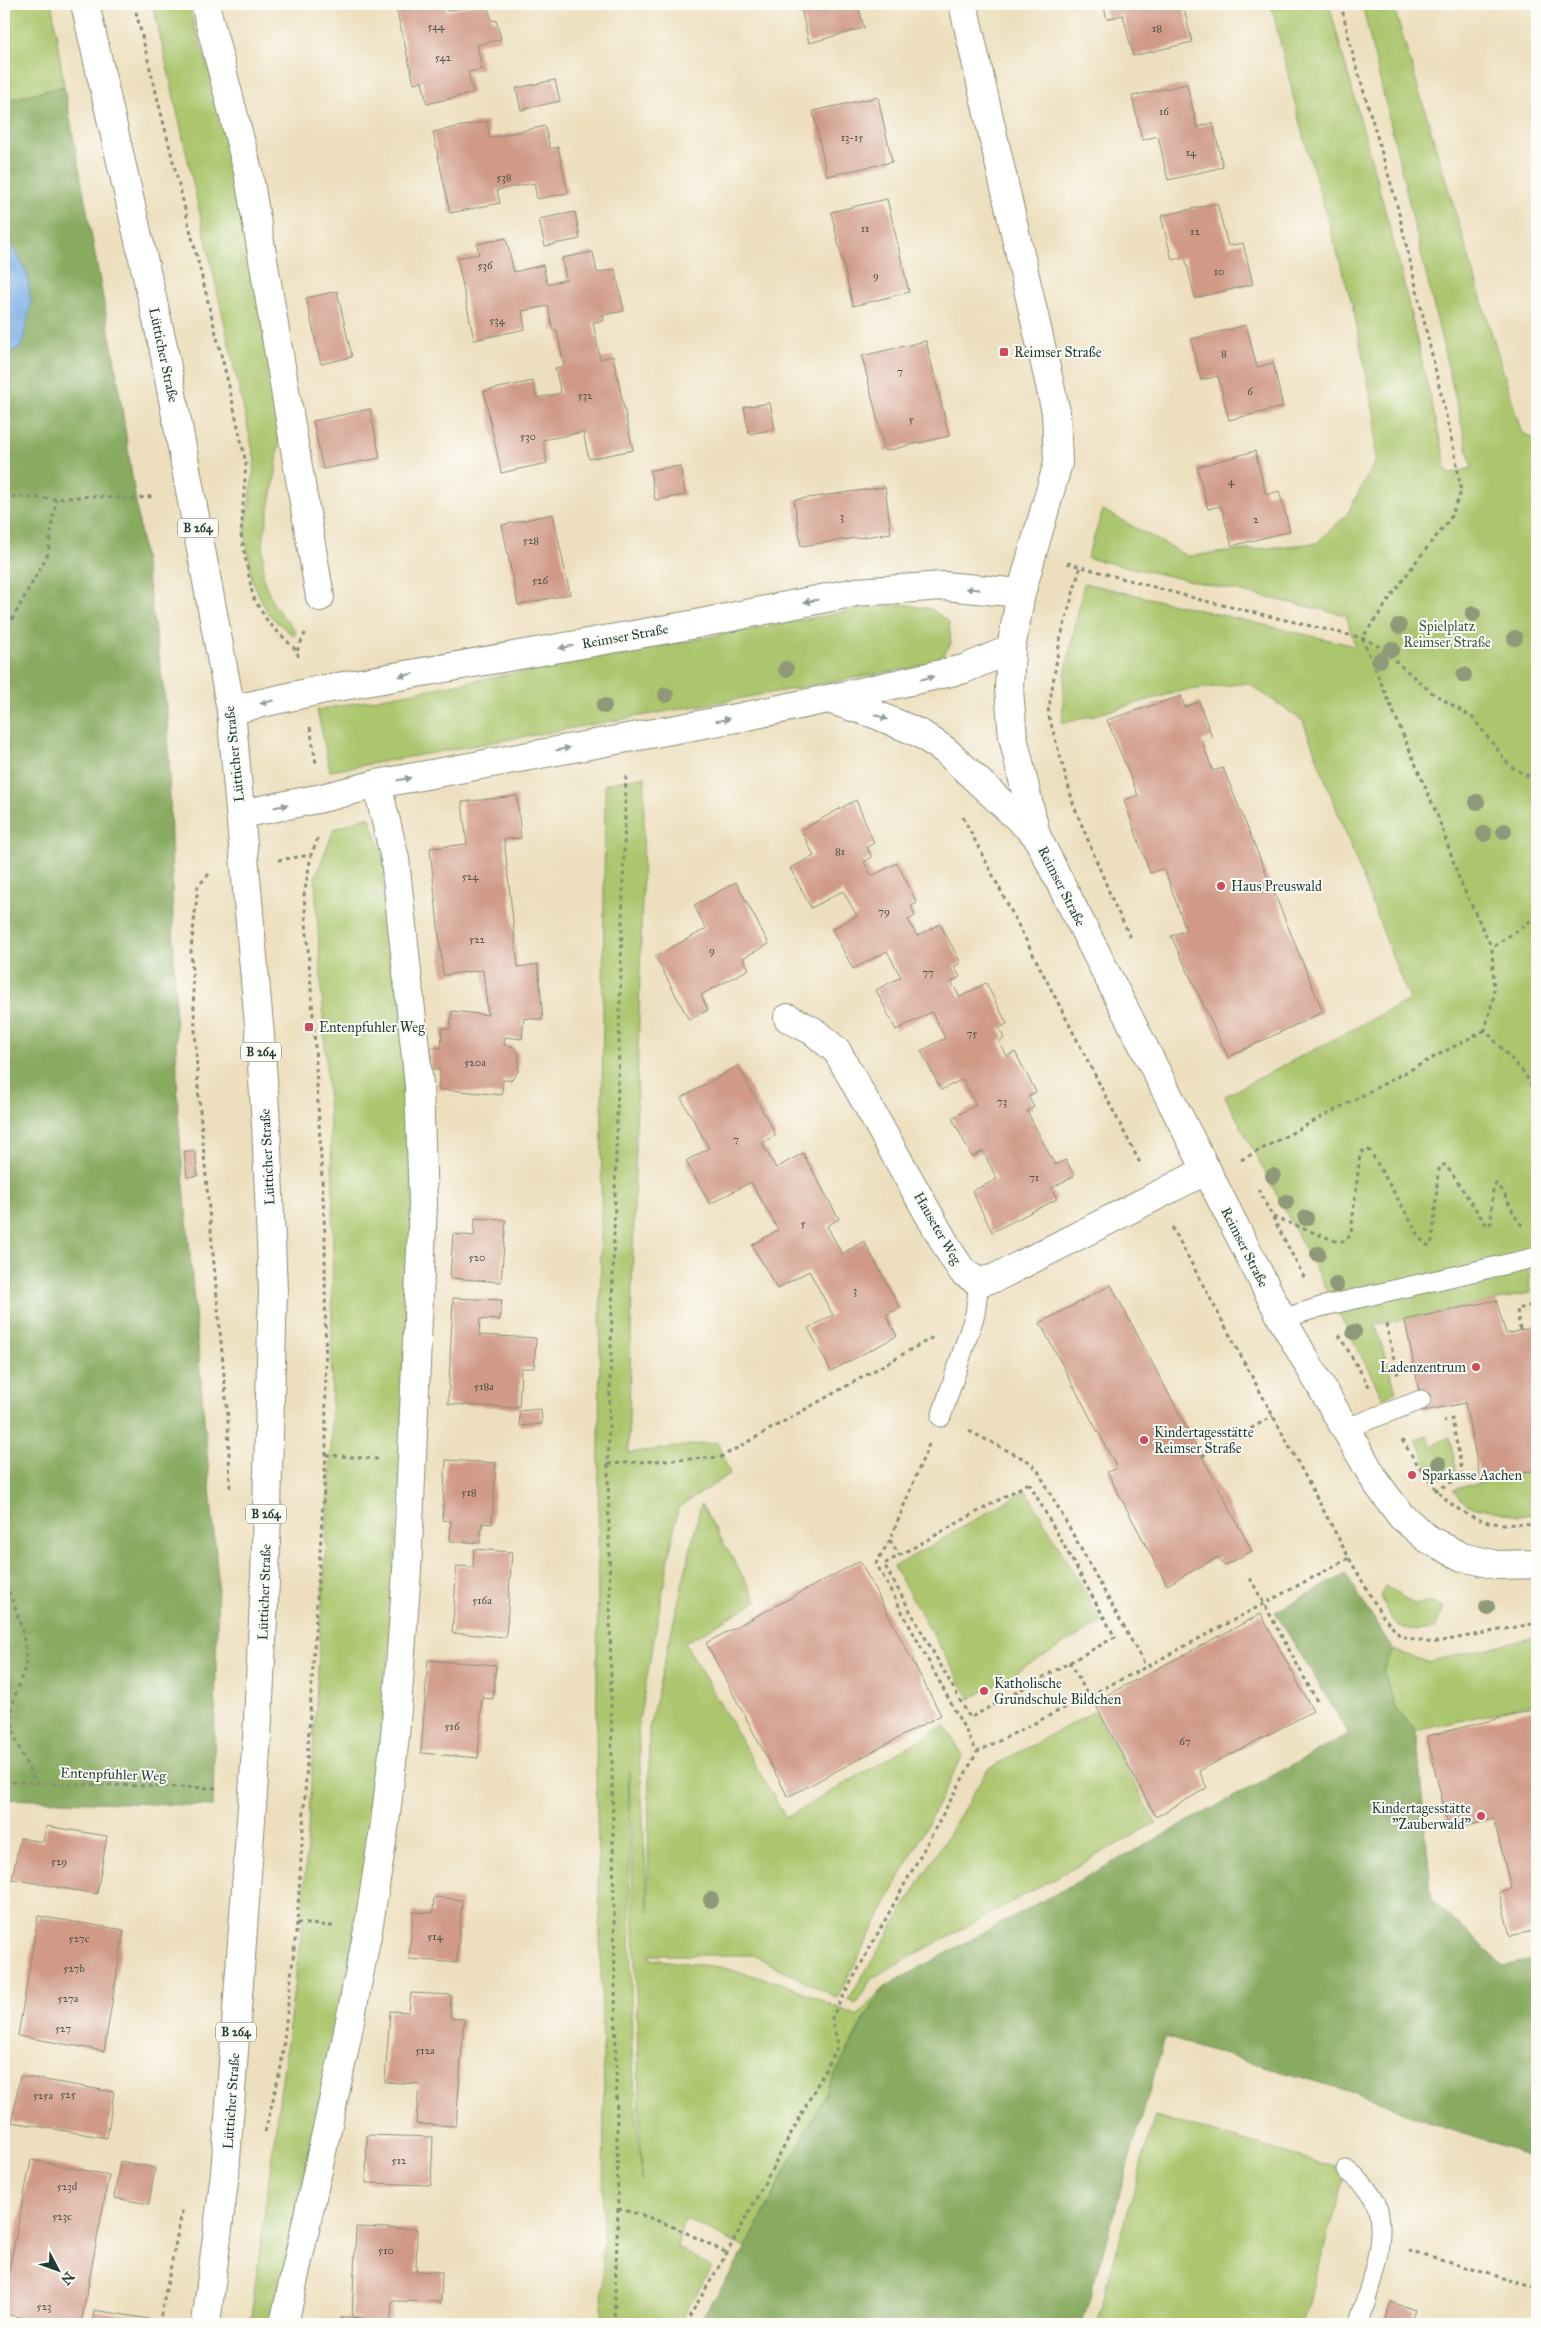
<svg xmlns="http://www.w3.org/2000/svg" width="1541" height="2328" font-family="'IM FELL Great Primer',serif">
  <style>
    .green { fill: #abc66d; stroke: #658250; fill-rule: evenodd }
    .forest { fill: #88ab60; stroke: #54744a }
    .water { fill: #79abe4; stroke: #4c748c }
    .building { fill: #d09a87 }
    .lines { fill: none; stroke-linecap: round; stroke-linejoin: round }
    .lane-casing { stroke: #868e78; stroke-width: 21 }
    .street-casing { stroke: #868e78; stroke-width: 30 }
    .primary-casing { stroke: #868e78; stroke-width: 30 }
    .path { stroke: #868e78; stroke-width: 3; stroke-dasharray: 4 4; stroke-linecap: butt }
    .lane { stroke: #fff; stroke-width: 19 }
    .street { stroke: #fff; stroke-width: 28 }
    .primary { stroke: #fff; stroke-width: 28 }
    .tree { fill: #8f9979 }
    .oneway { fill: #8f9e9a }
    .poi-dot { fill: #d1495b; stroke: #fdfcf7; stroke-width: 2 }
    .labels { text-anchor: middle; stroke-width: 4; stroke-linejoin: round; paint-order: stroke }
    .number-label { font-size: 11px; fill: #4b5449 }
    .shield { fill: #fdfcf7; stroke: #62766e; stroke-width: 1 }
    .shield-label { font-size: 12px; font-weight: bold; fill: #1f3d34 }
    .poi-label { font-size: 14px; fill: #1f3d34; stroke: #fdfcf7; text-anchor: start }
    .street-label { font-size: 14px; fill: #1f3d34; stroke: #fdfcf7 }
    .park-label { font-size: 14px; fill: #425f42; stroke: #fdfcf7 }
  </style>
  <rect width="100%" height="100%" fill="#fdfcf7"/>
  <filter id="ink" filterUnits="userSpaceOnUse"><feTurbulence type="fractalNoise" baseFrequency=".02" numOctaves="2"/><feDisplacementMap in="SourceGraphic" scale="10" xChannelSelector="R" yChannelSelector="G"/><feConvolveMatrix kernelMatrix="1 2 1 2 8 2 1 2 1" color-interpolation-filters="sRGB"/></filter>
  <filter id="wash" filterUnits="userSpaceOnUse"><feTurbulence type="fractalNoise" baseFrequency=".0096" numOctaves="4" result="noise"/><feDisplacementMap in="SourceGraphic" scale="20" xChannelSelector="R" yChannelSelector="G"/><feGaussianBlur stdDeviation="1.12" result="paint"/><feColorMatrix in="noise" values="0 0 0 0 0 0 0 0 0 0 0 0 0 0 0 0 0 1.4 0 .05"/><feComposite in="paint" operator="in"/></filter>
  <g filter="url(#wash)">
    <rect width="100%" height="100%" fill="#eddfbd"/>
    <!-- green -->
    <g class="green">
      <path d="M4,4h48l12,82 -60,15z"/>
      <path d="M153,4h34l26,78 22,90 45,251 -4,49 -13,69v38l11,27 22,25 -2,5 -26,-22 -16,-35 -7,-47 10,-72z"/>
      <path d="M1271,4h58l68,251 51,219 24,-6 -110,-464h31l128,427 16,11v787l-9,30 2,34 -125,27 -30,4 21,67 -13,7 -158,-302 184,-96 -106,-279 -55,-38 -67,8 -119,33 2,-44 20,-97 271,63 -9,-31 -259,-57 16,-48 84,46 130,-13 30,-29 28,-52v-43l-22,-112 -52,-179z"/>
      <path d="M902,604l29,5 18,13 2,22 -13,17 -27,7 -581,103 -13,-61 543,-101z"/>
      <path d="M645,776l-17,677 89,-11 13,32 -52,34 -40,218 10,186 1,-184 52,-224 56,97 -72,42 101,175 159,-93 18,31 -126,242 -84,-43h-102v4l69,8 65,17 72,32 27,-29 -25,41 -113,220 -62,-30 -7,29 35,20 -33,57h-77l2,-229 -8,-319 9,-992zM628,1772h1l13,408 -10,-127z"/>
      <path d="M369,816l16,46 16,128 12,215 -12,258 -23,359 -105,502h-23l52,-397 29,-468 2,-276 -18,-305 19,-49z"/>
      <path d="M1427,1435l4,11 18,-9 8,33 -22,10 -19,-41z"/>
      <path d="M1537,1470v43l-19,3 -51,-11 -14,-15 28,-8z"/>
      <path d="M1026,1490l76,132 -132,77 -76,-132z"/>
      <path d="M1385,1586l29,18 17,-1 13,4 -9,21c-33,8 -43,-3 -55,-32z"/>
      <path d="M1537,1637v66l-121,28 -20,-23 -13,-35 10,-23 34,12z"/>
      <path d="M1095,1711l61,112 -284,155 -16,26 -8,-4 140,-231z"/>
      <path d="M1155,2116l191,54 -44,154h-206z"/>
    </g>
    <!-- forest -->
    <g class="forest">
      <path d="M64,86l52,282 52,351 10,396 40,464 -5,227 -209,-7v-1443l18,-10 5,-73 -23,-43v-129z"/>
      <path d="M1346,1574l47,76 -10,23 13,35 20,23 16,170 71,64 34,-5v198l-110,-36 -59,-25 -203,-60 -83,287h-386c34,-44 59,-93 85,-143 33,-65 65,-132 103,-194l465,-253 -74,-122z"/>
    </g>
    <!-- water -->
    <path class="water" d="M4,230l23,43 4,29 -9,44 -18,10z"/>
    <g id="blocks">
      <!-- building -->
      <g class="building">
        <path d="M395,4h51l1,7 30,-7h10l5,17 4,-1 5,19 -24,6 5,24 -14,3 5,21 -46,11 -5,-23 -8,2z"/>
        <path d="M800,4h58l6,24 -55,15z"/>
        <path d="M1103,4h80l9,38 -59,14 -10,-41 -16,4z"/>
        <path d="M555,80l5,21 -39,9 -5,-22z"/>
        <path d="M1187,84l10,43 16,-4 10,44 -55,13 -10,-44 -16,4 -10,-44z"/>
        <path d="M878,97l14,65 -65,14 -14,-65z"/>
        <path d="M487,121l3,17 55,-12 5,23 8,-2 10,46 -31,6 -3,-16 -37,7 3,13 -50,10 -17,-81z"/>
        <path d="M887,199l22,93 -56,14 -22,-94z"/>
        <path d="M1217,203l11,43 15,-3 10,41 -58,14 -10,-41 -13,3 -11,-44z"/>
        <path d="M575,212l5,27 -35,7 -6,-27z"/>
        <path d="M506,238l8,34 29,-7 4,19 19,-4 -4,-22 31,-6 4,21 18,-4 9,42 -21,4 1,6 -11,1 7,37 13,-3 20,94 -44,9 -6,-27 -40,8 4,23 -46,10 -17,-82 49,-10 4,17 24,-5 -6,-25 9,-2 -7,-36 -4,1 -5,-25 -26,5 3,18 -51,11 -17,-82 22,-4 -2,-10z"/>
        <path d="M337,291l15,66 -31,7 -15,-66z"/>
        <path d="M1246,325l11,42 16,-4 10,44 -54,13 -11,-44 -17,4 -10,-41z"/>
        <path d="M926,341l23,95 -64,15 -23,-95z"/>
        <path d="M770,403l5,26 -26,5 -5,-27z"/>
        <path d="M370,409l10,49 -57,11 -10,-48z"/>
        <path d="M1255,451l11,44 13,-4 11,40 -58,15 -11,-40 -13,3 -11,-42z"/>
        <path d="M680,466l5,29 -30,5 -5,-30z"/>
        <path d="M885,487l6,46 -90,13 -7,-46z"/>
        <path d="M553,514l17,80 -52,11 -16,-80z"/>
        <path d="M1181,696l4,11 14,-5 13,35 -10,4 11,30 10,-3 100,244 -95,45 -57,-121 15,-6 -22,-62 -14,5 -26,-73 14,-5 -31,-75z"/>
        <path d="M517,796l4,42 -17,1 14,128 20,-3 5,56 -19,-2 -2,21 -17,-2 -1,8 8,1 7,8 -1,18 -7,8h-8l-1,15 -64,-6 2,-19 -10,-1 2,-22 9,1 1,-20 8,1 2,-18 36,4 -5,-45 -40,5 -13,-127 37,-4 -5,-42z"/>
        <path d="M856,800l18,43 -7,4 5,10 -8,5 8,14 25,-13 20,40 -6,3 4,10 -7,4 9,16 23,-12 21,39 -7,3 6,11 -9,5 9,15 26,-14 21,41 -8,4 5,10 -5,4 8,14 8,-4 21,40 -8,4 6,11 -7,4 28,54 11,-5 8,16 -23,12 6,11 -65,33 -20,-41 25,-12 -14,-28 -11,6 -20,-39 24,-13 -13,-26 -22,11 -20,-39 24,-13 -13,-26 -36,18 -20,-40 25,-13 -14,-26 -34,18 -21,-40 25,-13 -14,-25 -32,17 -21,-40 24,-12 -13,-26z"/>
        <path d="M736,882l33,62 -26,14 6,11 -48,26 7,15 -19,10 -34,-64 51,-27 -12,-24z"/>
        <path d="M738,1066l38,69 -14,8 14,25 27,-15 36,66 -12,7 15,28 22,-13 36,67 -14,7 11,21 -66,35 -23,-43 25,-13 -24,-44 -32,18 -25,-44 26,-15 -27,-48 -41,22 -24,-43 23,-13 -28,-50z"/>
        <path d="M184,1151h11l3,25 -11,1z"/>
        <path d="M475,1218l31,2 -5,62 -51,-4 3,-44 21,2z"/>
        <path d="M1111,1285l141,266 -28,15 -6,-9 -51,28 -60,-113 10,-4 -77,-145z"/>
        <path d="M453,1298l49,2 -2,20 -20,-1 -1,16 57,3 -2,30h-13l-2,40 -71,-4z"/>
        <path d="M1496,1300l10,34 31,-8v144l-56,12 -16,-79 -42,8 -18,-91z"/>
        <path d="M541,1409l1,15 -22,2 -1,-15z"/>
        <path d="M446,1460l50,3 -4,61 -10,-1 -2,20 -30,-2 1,-20 -9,-1z"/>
        <path d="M474,1549l38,3 -6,85 -54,-4 5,-67 16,1z"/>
        <path d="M860,1561l81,154 -153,82 -82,-154z"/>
        <path d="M1261,1614l52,97 -114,60 8,17 -51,29 -62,-115z"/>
        <path d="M428,1660l68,5 -3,34 -11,-1 -4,60 -57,-5z"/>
        <path d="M1537,1709v221l-27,6 -11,-44 12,-3 -17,-70 -45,11 -22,-94z"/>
        <path d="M46,1826l61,10 -10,58 -85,-15 8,-41 23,4z"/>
        <path d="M434,1897l28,3 -5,63 -48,-4 4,-47 20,1z"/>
        <path d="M38,1916l86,14 -20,121 -86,-15z"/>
        <path d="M411,1993l40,2 -1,23 14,1 -8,107 -40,-2 3,-40 -34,-2 5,-71 19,1z"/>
        <path d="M20,2076l94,16 -7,46 -95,-16z"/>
        <path d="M367,2135l66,2 -2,48 -65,-2z"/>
        <path d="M31,2160l78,15 -28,149h-21l-56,-10v-19z"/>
        <path d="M120,2161l35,7 -6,36 -35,-6z"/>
        <path d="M356,2227l61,2 -1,42 26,1 -1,30 -49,-1 -1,19h-11v4h-40v-6l26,1 -14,-2z"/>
        <path d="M1391,2302l24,8 -5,14h-27z"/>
        <path d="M94,2310l55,9 -1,5h-56z"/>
      </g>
    </g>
  </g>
  <g filter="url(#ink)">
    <use href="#blocks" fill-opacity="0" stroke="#868e78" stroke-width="1"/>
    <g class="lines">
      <!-- lane casing -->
      <g class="lane-casing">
        <g id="lane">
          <path d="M1282,1319l38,-12 217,-50"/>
          <path d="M941,1417l34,-103 4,-32"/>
          <path d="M1344,1429l77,-29"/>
          <path d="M1346,2170c10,8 20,16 27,27 19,34 -5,92 -14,127"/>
        </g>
      </g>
      <!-- street casing -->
      <g class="street-casing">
        <g id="street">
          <path d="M205,4l43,167 72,426"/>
          <path d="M963,4l93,408 2,51 -37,130 -10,56 -2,41 4,47 23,98 246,484 94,163 25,34 27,23 34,18 35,8 40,-1"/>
          <path d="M829,699l135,-30 47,-20"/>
          <path d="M231,710l89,-20 376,-66 160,-32 88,-6 77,7"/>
          <path d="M241,814l81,-16 55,-14 365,-67 86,-18 49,16 44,19 25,17 90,84"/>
          <path d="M788,1018l25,13 24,20 114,203 12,18 16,10 16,-4 212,-108"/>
          <path d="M284,2324l59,-268 25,-126 17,-107 10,-87 12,-166 16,-366 -4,-118 -24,-227 -18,-75"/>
        </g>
      </g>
      <!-- primary casing -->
      <g class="primary-casing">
        <path id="primary" d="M85,4l78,342 68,364 29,326 6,88 7,166 -8,291 -8,157 -32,435 -19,151"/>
      </g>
      <!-- path -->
      <g class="path">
        <path d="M134,4l95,382 17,77 -5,72 12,62 15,25 29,29 2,8"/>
        <path d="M1341,4l10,44 45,153 39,167 21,91 5,33 -11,27 -35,44 -53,75 76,179 22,64 32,67"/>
        <path d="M4,496l52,3 36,-3 41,3 22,-3"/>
        <path d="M1067,563l134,37 161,38 15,7 54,47 42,26 37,48 27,15"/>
        <path d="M1080,568l-20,72 -12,73 26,93 41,100 17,34"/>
        <path d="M4,634l44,-80 8,-55"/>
        <path d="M297,651l10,-22"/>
        <path d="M310,727l6,36"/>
        <path d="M963,817l178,348"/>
        <path d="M278,860l33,-5"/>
        <path d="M209,874l-11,12 -7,64 7,138 30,331 2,70"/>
        <path d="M1537,916l-45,32 2,47 -9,35 39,43 13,21"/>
        <path d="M1241,1160l244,-130"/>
        <path d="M1258,1189l48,92"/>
        <path d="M1273,1217l63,24h10l5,-8 9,-79 5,-5 5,2 54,93 6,2 3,-8 5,-66 3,-7h5l41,61 4,-3 2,-35 3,-4c10,5 15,33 29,44"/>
        <path d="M1172,1227l177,331 32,56 19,22 32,7 105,-20"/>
        <path d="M1386,1324l12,52"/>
        <path d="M1520,1330l-3,-21 20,-5"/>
        <path d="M1339,1335l31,53"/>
        <path d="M969,1431l59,30 10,10 108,196"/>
        <path d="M1402,1440c24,37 44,75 92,83 14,2 29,1 43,2"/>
        <path d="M929,1444l-39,96 -14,23 101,189 169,-85 203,-109"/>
        <path d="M326,1455l52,4"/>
        <path d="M1202,1456l71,-40"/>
        <path d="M608,1464l113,-7 214,-121"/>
        <path d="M1029,1483l86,154 -145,81 -86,-154z"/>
        <path d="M1435,1491l28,-15 -11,-57 -8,2"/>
        <path d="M890,1540l9,15"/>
        <path d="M1250,1578l68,125"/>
        <path d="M4,1585c10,11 23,58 22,73 -2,24 -18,40 -13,68 3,20 14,39 23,57"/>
        <path d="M1069,1662l20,34"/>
        <path d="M4,1782l214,6"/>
        <path d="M297,1923l36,3"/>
        <path d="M265,2132l16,-65 16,-144 29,-468 -1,-220 -11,-207 -10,-132 7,-41 8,-20"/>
        <path d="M618,2209c39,8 73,26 109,44"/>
        <path d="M1409,2251l128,37"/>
        <path d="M159,2324l24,-117"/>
        <path d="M614,2324l4,-115 -10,-745 18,-691"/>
        <path d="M685,2324l42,-71 111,-207 -6,-29 145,-265"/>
      </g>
      <!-- lane -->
      <use href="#lane" class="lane"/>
      <!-- street -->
      <use href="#street" class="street"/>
      <!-- primary -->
      <use href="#primary" class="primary"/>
    </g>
    <!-- trees -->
    <g class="tree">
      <circle cx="1473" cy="614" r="8"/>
      <circle cx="1399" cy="626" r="8"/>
      <circle cx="1515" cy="638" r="8"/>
      <circle cx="1392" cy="649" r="8"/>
      <circle cx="1380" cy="660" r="8"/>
      <circle cx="786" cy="669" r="8"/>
      <circle cx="1464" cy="675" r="8"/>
      <circle cx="666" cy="695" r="8"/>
      <circle cx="604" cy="706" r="8"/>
      <circle cx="1477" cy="802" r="8"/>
      <circle cx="1504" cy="831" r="8"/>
      <circle cx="1484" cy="834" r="8"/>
      <circle cx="1273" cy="1176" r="8"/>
      <circle cx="1286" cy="1202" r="8"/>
      <circle cx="1306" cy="1218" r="8"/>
      <circle cx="1318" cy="1254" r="8"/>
      <circle cx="1336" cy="1285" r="8"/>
      <circle cx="1354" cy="1332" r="8"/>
      <circle cx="1439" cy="1464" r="8"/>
      <circle cx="1487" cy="1607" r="8"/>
      <circle cx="711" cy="1900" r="8"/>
    </g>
    <!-- one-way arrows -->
    <defs><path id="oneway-solid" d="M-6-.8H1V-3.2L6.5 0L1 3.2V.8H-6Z" transform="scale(1.25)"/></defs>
    <g class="oneway">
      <use href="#oneway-solid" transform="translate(973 589) rotate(-174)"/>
      <use href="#oneway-solid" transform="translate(811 601) rotate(169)"/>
      <use href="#oneway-solid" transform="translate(566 647) rotate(170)"/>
      <use href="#oneway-solid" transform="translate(406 675) rotate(170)"/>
      <use href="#oneway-solid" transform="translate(927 678) rotate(-14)"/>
      <use href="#oneway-solid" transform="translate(267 702) rotate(167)"/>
      <use href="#oneway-solid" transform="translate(881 717) rotate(22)"/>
      <use href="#oneway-solid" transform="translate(723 720) rotate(-10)"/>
      <use href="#oneway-solid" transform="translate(563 749) rotate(-11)"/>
      <use href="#oneway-solid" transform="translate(404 779) rotate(-11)"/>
      <use href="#oneway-solid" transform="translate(281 806) rotate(-11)"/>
    </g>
  </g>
  <!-- markers -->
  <g class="poi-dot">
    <rect x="999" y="347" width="10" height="10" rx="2.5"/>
    <circle cx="1221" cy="886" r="5"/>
    <rect x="304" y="1022" width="10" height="10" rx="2.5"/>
    <circle cx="1476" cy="1367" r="5"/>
    <circle cx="1144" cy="1440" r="5"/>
    <circle cx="1412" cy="1475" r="5"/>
    <circle cx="984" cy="1691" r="5"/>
    <circle cx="1481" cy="1816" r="5"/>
  </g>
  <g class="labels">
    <!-- number labels -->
    <g class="number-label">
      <text x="436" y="30">544</text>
      <text x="1157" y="32">18</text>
      <text x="443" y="61">542</text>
      <text x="1164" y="115">16</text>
      <text x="852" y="141">13-15</text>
      <text x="1191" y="156">14</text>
      <text x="504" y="181">538</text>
      <text x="865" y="232">11</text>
      <text x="1195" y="235">12</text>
      <text x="485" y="269">536</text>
      <text x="1219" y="275">10</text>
      <text x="876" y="279">9</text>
      <text x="497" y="324">534</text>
      <text x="1224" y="357">8</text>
      <text x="900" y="375">7</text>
      <text x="1250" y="395">6</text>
      <text x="585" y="399">532</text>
      <text x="911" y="423">5</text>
      <text x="528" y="440">530</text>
      <text x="1231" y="485">4</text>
      <text x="842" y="520">3</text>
      <text x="1256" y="523">2</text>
      <text x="531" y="544">528</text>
      <text x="540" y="584">526</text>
      <text x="840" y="855">81</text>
      <text x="470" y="880">524</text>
      <text x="884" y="915">79</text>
      <text x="477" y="943">522</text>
      <text x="712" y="954">9</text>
      <text x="928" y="976">77</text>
      <text x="972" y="1037">75</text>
      <text x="475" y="1066">520a</text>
      <text x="1002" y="1105">73</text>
      <text x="736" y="1143">7</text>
      <text x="1034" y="1181">71</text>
      <text x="803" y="1227">5</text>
      <text x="477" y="1261">520</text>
      <text x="855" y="1294">3</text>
      <text x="484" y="1390">518a</text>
      <text x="469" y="1496">518</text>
      <text x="482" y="1604">516a</text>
      <text x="452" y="1730">516</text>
      <text x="1185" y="1745">67</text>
      <text x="59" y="1865">529</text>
      <text x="435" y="1940">514</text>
      <text x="79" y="1942">527c</text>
      <text x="74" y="1972">527b</text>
      <text x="68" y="2002">527a</text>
      <text x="63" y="2032">527</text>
      <text x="425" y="2054">512a</text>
      <text x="68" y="2098">525</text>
      <text x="43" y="2099">525a</text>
      <text x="399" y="2164">512</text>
      <text x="67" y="2190">523d</text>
      <text x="62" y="2220">523c</text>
      <text x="386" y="2254">510</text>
      <text x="44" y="2310">523</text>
    </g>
    <!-- shield labels -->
    <g class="shield">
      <rect x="178" y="518.5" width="40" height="19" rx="4"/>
      <rect x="241" y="1042.5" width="40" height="19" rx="4"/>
      <rect x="246" y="1504.5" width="40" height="19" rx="4"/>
      <rect x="216" y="2022.5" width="40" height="19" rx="4"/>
    </g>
    <g class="shield-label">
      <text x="198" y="532">B 264</text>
      <text x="261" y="1056">B 264</text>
      <text x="266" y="1518">B 264</text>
      <text x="236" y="2036">B 264</text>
    </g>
    <!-- poi labels -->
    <g class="poi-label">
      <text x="1014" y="357">Reimser Straße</text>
      <text x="1231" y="891">Haus Preuswald</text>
      <text x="319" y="1032">Entenpfuhler Weg</text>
      <text x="1466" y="1372" text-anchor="end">Ladenzentrum</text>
      <text x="1154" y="1437">Kindertagesstätte<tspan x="1154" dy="16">Reimser Straße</tspan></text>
      <text x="1422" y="1480">Sparkasse Aachen</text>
      <text x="994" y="1688">Katholische<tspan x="994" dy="16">Grundschule Bildchen</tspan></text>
      <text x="1471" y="1813" text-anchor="end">Kindertagesstätte<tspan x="1471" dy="16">"Zauberwald"</tspan></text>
    </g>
    <!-- street labels -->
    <g class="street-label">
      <text transform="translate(164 355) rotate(78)" y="5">Lütticher Straße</text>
      <text transform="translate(625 636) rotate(-10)" y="5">Reimser Straße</text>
      <text transform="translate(234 754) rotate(-96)" y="5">Lütticher Straße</text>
      <text transform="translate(1062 886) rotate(63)" y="5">Reimser Straße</text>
      <text transform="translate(267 1157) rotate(-93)" y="5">Lütticher Straße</text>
      <text transform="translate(938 1228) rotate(60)" y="5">Hauseter Weg</text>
      <text transform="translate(1245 1247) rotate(63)" y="5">Reimser Straße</text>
      <text transform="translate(264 1592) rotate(-88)" y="5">Lütticher Straße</text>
      <text transform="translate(113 1774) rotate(2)" y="5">Entenpfuhler Weg</text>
      <text transform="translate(231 2101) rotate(-86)" y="5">Lütticher Straße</text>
    </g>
    <!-- park labels -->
    <g class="park-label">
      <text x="1447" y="631">Spielplatz<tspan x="1447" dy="16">Reimser Straße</tspan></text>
    </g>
  </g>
  <!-- margin -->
  <rect width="1541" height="2328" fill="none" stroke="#fdfcf7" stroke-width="20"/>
  <!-- north arrow -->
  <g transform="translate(58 2270) rotate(131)" stroke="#fdfcf7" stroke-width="4" paint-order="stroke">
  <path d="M0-4L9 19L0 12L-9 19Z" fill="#1f3d34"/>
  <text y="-8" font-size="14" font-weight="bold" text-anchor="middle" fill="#1f3d34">N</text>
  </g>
</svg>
